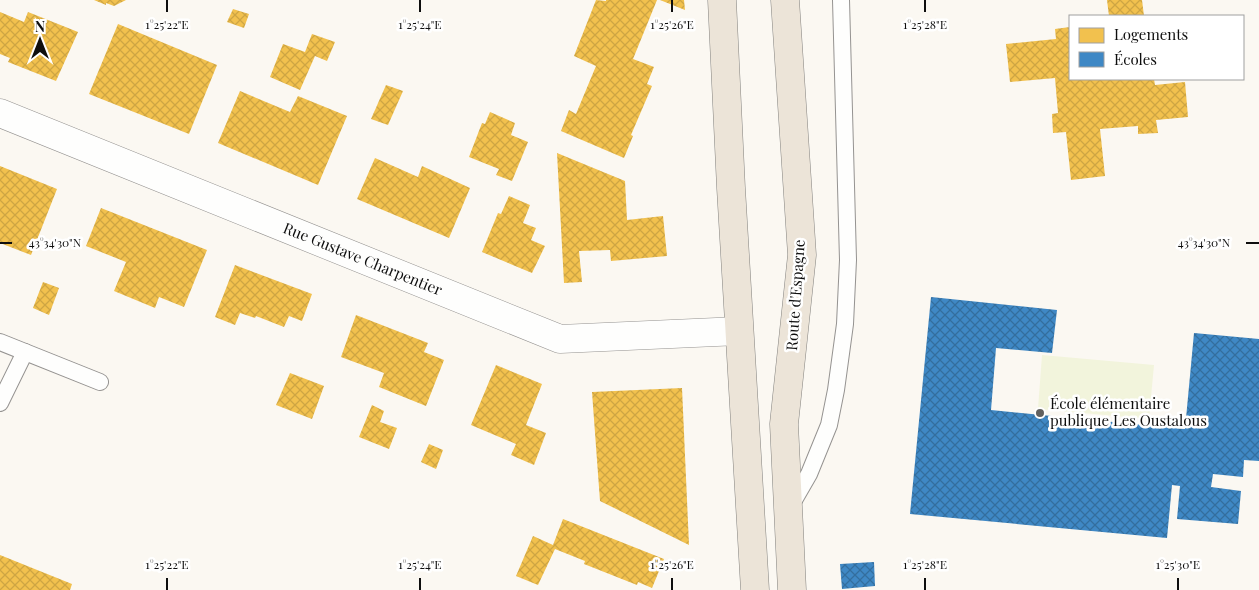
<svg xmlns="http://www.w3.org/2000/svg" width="1259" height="590" font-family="'Playfair Display',serif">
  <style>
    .pitch { fill: #f2f4dc }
    .homes { fill: url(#homes-cross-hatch) }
    .schools { fill: url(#schools-cross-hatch) }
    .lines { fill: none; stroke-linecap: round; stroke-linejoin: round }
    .lane-casing { stroke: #959391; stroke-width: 18 }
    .street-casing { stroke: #959391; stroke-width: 29 }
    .primary-casing { stroke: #82817e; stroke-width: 29 }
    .lane { stroke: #fefefd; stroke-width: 16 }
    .street { stroke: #fefefd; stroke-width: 28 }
    .primary { stroke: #ece4d8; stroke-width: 28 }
    .ticks { fill: none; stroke: #0e0e0e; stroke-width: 2 }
    .poi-dot { fill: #61605e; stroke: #fff; stroke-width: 2 }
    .labels { text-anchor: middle; stroke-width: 5; stroke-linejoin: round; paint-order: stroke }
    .street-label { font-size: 15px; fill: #0e0e0e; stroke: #fff }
    .poi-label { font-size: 15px; fill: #0e0e0e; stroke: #fff; text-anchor: start }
    .ticks-label { font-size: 12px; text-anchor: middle; fill: #0e0e0e; stroke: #fff; stroke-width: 5; stroke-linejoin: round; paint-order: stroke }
  </style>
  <defs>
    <pattern id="homes-cross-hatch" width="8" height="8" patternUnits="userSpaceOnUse" patternTransform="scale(1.25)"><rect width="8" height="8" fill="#f2c14e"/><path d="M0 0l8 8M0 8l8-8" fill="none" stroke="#cea543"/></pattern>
    <pattern id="schools-cross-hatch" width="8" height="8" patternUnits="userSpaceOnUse" patternTransform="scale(1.25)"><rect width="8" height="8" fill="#3f88c5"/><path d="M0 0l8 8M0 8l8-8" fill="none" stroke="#336e9e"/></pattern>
  </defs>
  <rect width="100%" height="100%" fill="#fbf8f2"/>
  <!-- pitch -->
  <path class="pitch" d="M1042,355l112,10 -5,54 -111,-10z"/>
  <!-- homes -->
  <g class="homes">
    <path d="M94,0h32l-12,6 -8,-3v2z"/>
    <path d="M596,0l10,1v-1h51l-24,59 21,8 -7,17 5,2 -21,49 2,1 -9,22 -63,-27 8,-21 7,4 20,-48 -22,-10z"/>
    <path d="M660,0h24l1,10z"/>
    <path d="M1107,0h35l2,16h-35z"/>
    <path d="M233,9l16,5 -5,14 -17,-6z"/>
    <path d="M0,12l24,10 4,-10 50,20 -22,49 -48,-19 2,-4 -10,-4z"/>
    <path d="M118,24l99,41 -28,69 -100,-40z"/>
    <path d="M1070,27v52h84l1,6 30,-3 3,35 -32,3 2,13 -20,1v-8l-38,3 5,47 -34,4 -5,-48 -13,1 -1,-19 6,-1 -3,-35 -45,4 -4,-38 50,-5 -1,-10z"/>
    <path d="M312,34l23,8 -8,19 -12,-5 -15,34 -30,-13 13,-33 22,8z"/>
    <path d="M386,85l17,6 -15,34 -17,-6z"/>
    <path d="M240,91l50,21 8,-16 49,20 -29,69 -100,-42z"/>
    <path d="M490,112l25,11 -4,12 17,7 -16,39 -16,-6 3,-6 -30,-12 13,-34 3,1z"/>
    <path d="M557,153l68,28 2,39 36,-4 4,40 -56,5 -1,-11 -31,1 3,31 -18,1z"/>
    <path d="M375,158l43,19 4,-11 48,22 -21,50 -92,-39z"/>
    <path d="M0,166l57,23 -26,66 -31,-12z"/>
    <path d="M509,196l21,9 -7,18 13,5 -5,12 14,6 -13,27 -50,-21 16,-39 3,1z"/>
    <path d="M101,208l106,42 -23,57 -25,-10 -4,11 -41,-17 12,-29 -40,-16z"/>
    <path d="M235,265l77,29 -10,27 -13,-5 -5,11 -28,-11 -1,2 -15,-5 -5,12 -20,-8z"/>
    <path d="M43,282l16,6 -10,27 -16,-7z"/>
    <path d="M356,315l72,28 -4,9 20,8 -18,46 -47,-19 5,-14 -43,-16z"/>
    <path d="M496,365l46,19 -16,41 20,8 -12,32 -23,-10 5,-11 -45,-19z"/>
    <path d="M290,373l34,13 -12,33 -36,-14z"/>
    <path d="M682,388l7,157 -89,-44 -8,-109z"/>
    <path d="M372,405l12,6 -4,11 17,6 -8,21 -30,-12z"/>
    <path d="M429,444l14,6 -7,19 -15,-7z"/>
    <path d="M563,519l101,40 -12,29 -14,-6 -1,3 -53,-21 1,-3 -30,-12 -17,36 -22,-9 17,-40 20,9z"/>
    <path d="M0,555l72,29 -2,6h-70z"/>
  </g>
  <!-- schools -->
  <g class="schools">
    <path d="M931,297l126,13 -5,43 -56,-5 -5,62 194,19 9,-96 65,6v122l-15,-1 -1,17 -30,-3 -2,13 30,4 -3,33 -61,-5 3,-33 -8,-1 -5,53 -257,-24z"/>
    <path d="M874,562l1,24 -33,3 -2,-25z"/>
  </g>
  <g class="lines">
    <!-- lane casing -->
    <g class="lane-casing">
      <g id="lane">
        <path d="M0,342l100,40"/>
        <path d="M0,403l25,-51"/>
        <path d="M790,507l19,-33 20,-49 7,-35 9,-66 3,-64 -7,-260"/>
      </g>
    </g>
    <!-- street casing -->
    <g class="street-casing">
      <g id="street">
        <path id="s1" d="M0,113l560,226 179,-8"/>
      </g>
    </g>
    <!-- primary casing -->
    <g class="primary-casing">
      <g id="primary">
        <path d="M722,0l9,188 24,402"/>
        <path d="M785,0l17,255 -18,169 8,166"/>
      </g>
    </g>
    <!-- lane -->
    <use href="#lane" class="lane"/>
    <!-- street -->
    <use href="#street" class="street"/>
    <!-- primary -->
    <use href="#primary" class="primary"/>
  </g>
  <!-- ticks -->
  <path class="ticks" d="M167,0v12M420,0v12M672,0v12M925,0v12M0,243h12M1246,243h13M167,578v12M420,578v12M672,578v12M925,578v12M1178,578v12"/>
  <!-- markers -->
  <circle class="poi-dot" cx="1040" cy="413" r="5"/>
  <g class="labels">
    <!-- street labels -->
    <g class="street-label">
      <text dy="5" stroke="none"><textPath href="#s1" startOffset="391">Rue Gustave Charpentier</textPath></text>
      <text transform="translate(796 295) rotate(-86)" y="5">Route d'Espagne</text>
    </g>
    <!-- poi labels -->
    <g class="poi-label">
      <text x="1050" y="409">École élémentaire<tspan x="1050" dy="17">publique Les Oustalous</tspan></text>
    </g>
  </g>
  <g class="ticks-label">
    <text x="167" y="29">1°25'22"E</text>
    <text x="420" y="29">1°25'24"E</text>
    <text x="672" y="29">1°25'26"E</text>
    <text x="925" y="29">1°25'28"E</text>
    <text x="55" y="247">43°34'30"N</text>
    <text x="1204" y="247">43°34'30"N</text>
    <text x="167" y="569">1°25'22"E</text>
    <text x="420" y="569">1°25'24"E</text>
    <text x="672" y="569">1°25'26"E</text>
    <text x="925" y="569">1°25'28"E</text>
    <text x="1178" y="569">1°25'30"E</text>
  </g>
  <!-- legend -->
  <rect x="1069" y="15" width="175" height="65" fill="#ffffff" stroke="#9f9f9f"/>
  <rect x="1079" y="28" width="25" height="15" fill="#f2c14e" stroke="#9f9f9f"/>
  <text x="1114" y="40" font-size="15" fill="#0e0e0e">Logements</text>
  <rect x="1079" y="52" width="25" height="15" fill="#3f88c5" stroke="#9f9f9f"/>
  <text x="1114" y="65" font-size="15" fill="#0e0e0e">Écoles</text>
  <!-- north arrow -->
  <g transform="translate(40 40)" stroke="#ffffff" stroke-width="4" paint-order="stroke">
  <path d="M0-4L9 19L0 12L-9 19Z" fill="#0e0e0e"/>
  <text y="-8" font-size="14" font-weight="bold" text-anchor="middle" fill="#0e0e0e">N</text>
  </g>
</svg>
